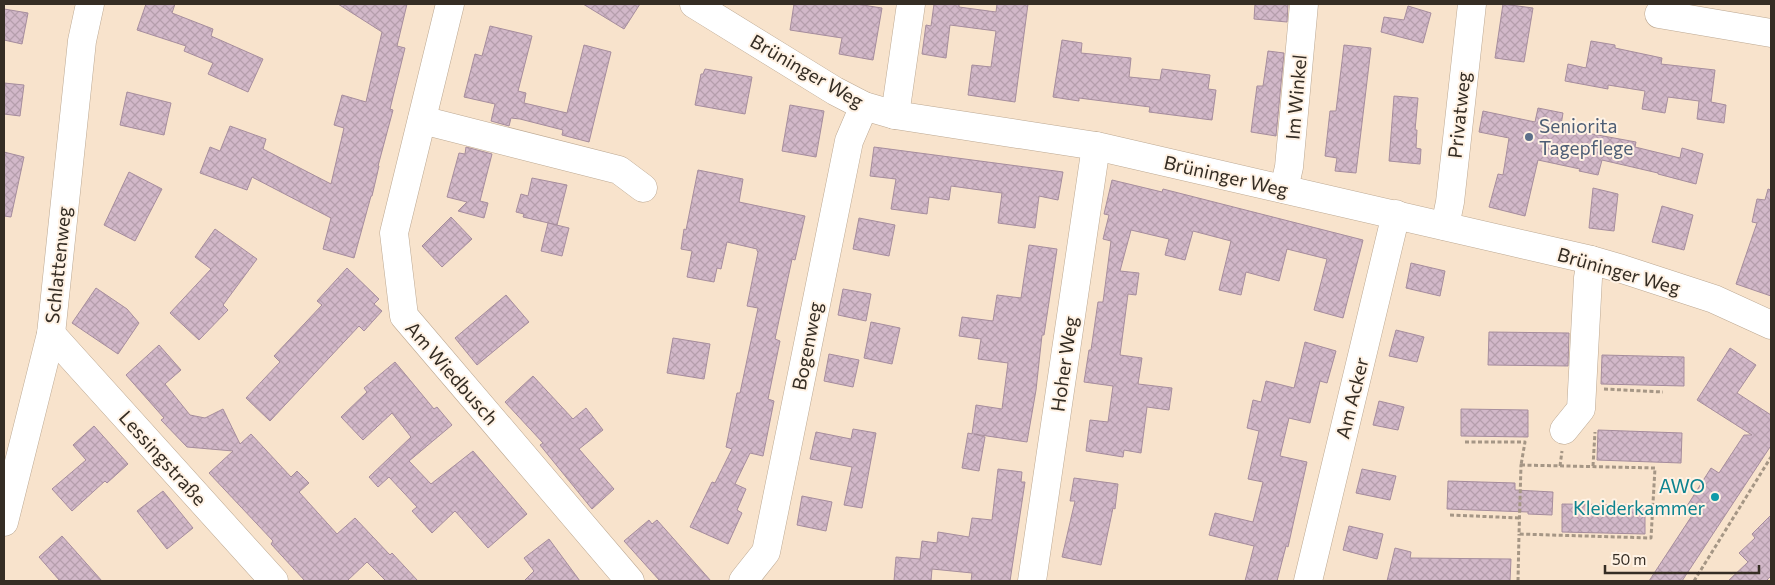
<svg xmlns="http://www.w3.org/2000/svg" width="1775" height="585" font-family="Commissioner,sans-serif">
  <style>
    .building { fill: url(#building-cross-hatch); stroke: #a68d9d }
    .lines { fill: none; stroke-linecap: round; stroke-linejoin: round }
    .minor-casing { stroke: #bca892; stroke-width: 29 }
    .path { stroke: #a59685; stroke-width: 3; stroke-dasharray: 4 2.5; stroke-linecap: butt }
    .minor { stroke: #fff; stroke-width: 28 }
    .service-dot { fill: #5c6f8a; stroke: #fff2e4; stroke-width: 2 }
    .culture-dot { fill: #0f9aa8; stroke: #fff2e4; stroke-width: 2 }
    .labels { text-anchor: middle; stroke-width: 4; stroke-linejoin: round; paint-order: stroke }
    .street-label { font-size: 19px; fill: #352d24; stroke: #fff2e4 }
    .service-label { font-size: 19px; fill: #4e5e75; stroke: #fff2e4; text-anchor: start }
    .culture-label { font-size: 19px; fill: #0d838f; stroke: #fff2e4; text-anchor: end }
  </style>
  <defs>
    <pattern id="building-cross-hatch" width="8" height="8" patternUnits="userSpaceOnUse" patternTransform="scale(1.25)"><rect width="8" height="8" fill="#d2b8c9"/><path d="M0 0l8 8M0 8l8-8" fill="none" stroke="#b59eac"/></pattern>
  </defs>
  <rect width="100%" height="100%" fill="#f8e3cc"/>
  <!-- building -->
  <g class="building">
    <path d="M146,4h29l-3,9 41,16 -2,7 52,23 -15,33 -40,-18 5,-11 -29,-12 2,-5 -49,-16z"/>
    <path d="M338,4h69l-10,42 8,2 -15,61 3,1 -15,56h1l-7,30h-1l-17,62 -31,-9 8,-31 -79,-41 -5,13 -47,-17 10,-26 10,4 10,-25 36,13 -3,10 68,35 13,-56 -10,-3 8,-30 24,7 16,-70z"/>
    <path d="M583,4h57l-16,25z"/>
    <path d="M794,4h62l26,4 -9,52 -34,-6 3,-16 -52,-8z"/>
    <path d="M934,4h25v3l37,5 1,-8h31l-13,98 -47,-7 4,-30 19,2 5,-36 -46,-6 -4,33 -24,-4 4,-29 5,1z"/>
    <path d="M1255,4h33l-1,18 -33,-3z"/>
    <path d="M1503,4l30,4 -9,54 -29,-4z"/>
    <path d="M1408,6l23,7 -8,30 -42,-11 3,-15 20,3z"/>
    <path d="M4,9l24,4 -6,31 -18,-4z"/>
    <path d="M490,26l42,10 -14,55 8,2 -2,10 43,10 17,-68 27,7 -22,90 -27,-7 1,-5 -43,-11 -9,-1 -2,8 -18,-5 4,-17 -31,-7 11,-43 7,2z"/>
    <path d="M1062,40l20,3 -1,10 50,5 -2,19 31,3 2,-11 48,6 -2,14 8,1 -4,30 -63,-8 1,-5 -71,-9v3l-26,-4z"/>
    <path d="M1591,41l24,4v3l47,10 -1,6 54,6 -4,32 15,3 -2,18 -27,-4 2,-18 -31,-4 -3,16 -23,-4 3,-18 -37,-6v4l-43,-8 3,-17 18,4z"/>
    <path d="M1344,45l27,3 -15,125 -21,-2 2,-13 -12,-2 5,-45h6z"/>
    <path d="M1268,51l16,2 -8,83 -25,-4 6,-46h6z"/>
    <path d="M705,69l47,8 -7,37 -50,-9 6,-31h2z"/>
    <path d="M4,83l20,2 -4,31 -16,-2z"/>
    <path d="M127,92l44,11 -7,32 -44,-10z"/>
    <path d="M1394,96l24,2 -3,32h2l-1,18 5,1 -1,15 -31,-3z"/>
    <path d="M790,105l34,6 -8,46 -34,-6z"/>
    <path d="M1538,108l25,5 -2,12 15,3v3l60,11 -1,5 45,11 2,-10 21,6 -7,30 -38,-10v-1l-56,-13 -4,15 -19,-4 1,-2 -42,-9 -13,56 -36,-9 9,-33 5,1 6,-37 -30,-6 4,-21 52,11z"/>
    <path d="M466,147l26,7 -12,47 8,2 -4,15 -26,-7 9,-9 -20,-5 12,-44 6,1z"/>
    <path d="M874,147l189,25 -5,28 -19,-4 -4,32 -37,-5 4,-30 -51,-7 -2,14 -20,-3 -2,17 -36,-5 5,-30 -26,-3z"/>
    <path d="M4,152l20,5 -13,60 -7,-1z"/>
    <path d="M698,170l45,9 -4,23 66,14 -10,44 -3,-1 -17,80 5,2 -12,58 6,2 -11,55 -13,-3 -15,31 11,5 -9,21 5,3 -14,31 -38,-17 22,-45 3,1 17,-34 -6,-2 11,-54h3l18,-85 -11,-2 11,-54 -1,-1v-2l-30,-7 -6,27 -4,-1 -3,14 -27,-5 5,-26 -11,-2 3,-20 2,1z"/>
    <path d="M129,172l33,17 -27,52 -31,-16z"/>
    <path d="M532,178l35,7 -10,40 -34,-8 1,-3 -8,-2 5,-18 7,2z"/>
    <path d="M1112,180l50,12 1,-3 200,51 -20,78 -29,-8 13,-51 -40,-10 -8,32 -33,-9 -5,23 -22,-5 12,-49 -38,-10 -8,29 -20,-5 4,-16 -38,-9 -11,41 19,2 -3,22 -8,-1 -8,61 22,3 -4,26 34,4 -3,22 -22,-3 -6,46 -17,-3 -1,7 -37,-6 4,-31 18,2 5,-36 -29,-4 5,-32h2l7,-48h5l8,-61 -8,-2 6,-24 -5,-1z"/>
    <path d="M1593,188l25,6 -4,37 -25,-3z"/>
    <path d="M1768,189l3,1v106l-35,-12 21,-61 -5,-1 5,-23 8,1z"/>
    <path d="M1662,206l31,9 -9,35 -32,-8z"/>
    <path d="M451,217l21,22 -30,28 -20,-21z"/>
    <path d="M859,218l36,7 -6,31 -36,-7z"/>
    <path d="M548,223l21,5 -7,28 -21,-5z"/>
    <path d="M215,229l42,30 -34,46 5,5 -29,30 -29,-27 41,-44 -16,-12z"/>
    <path d="M1029,245l28,4 -13,86h-2l-6,55 -9,52 -53,-8 11,3 -6,34 -17,-3 6,-35 4,1 4,-29 26,4 6,-46 -30,-4 3,-20 -22,-3 3,-19 31,4 4,-26 24,3z"/>
    <path d="M1411,263l34,8 -5,25 -34,-8z"/>
    <path d="M347,268l32,31 -5,5 8,7 -18,20 -5,-5 -89,95 -24,-23 34,-36 -6,-6 48,-51 -5,-4z"/>
    <path d="M96,288l31,21 12,14 -21,31 -46,-31z"/>
    <path d="M843,289l28,5 -5,27 -28,-6z"/>
    <path d="M506,295l23,27 -52,43 -22,-27z"/>
    <path d="M871,322l29,6 -8,36 -28,-6z"/>
    <path d="M1396,330l28,7 -7,25 -28,-6z"/>
    <path d="M1489,332l80,1 -1,33 -80,-1z"/>
    <path d="M673,338l37,6 -6,35 -37,-6z"/>
    <path d="M1305,342l31,9 -9,32 -7,-2 -10,42 -21,-5 -9,38 27,6 -19,85 -2,-1 -9,35h-32l9,-35 -45,-11 6,-22 38,9 10,-40 -15,-3 11,-48 -12,-3 6,-28 8,2 5,-21 28,7z"/>
    <path d="M159,345l22,25 -16,14 25,31 15,3 18,-9 17,35 11,-10 40,43 6,-6 12,12 -10,9 38,42 18,-16 35,37 2,-2 26,28h-32l-19,-19 -20,19h-42l-34,-37 2,-3 -64,-68 24,-22 -46,-4 -26,-27 3,-2 -38,-43z"/>
    <path d="M1730,348l26,17 -19,28 34,22v33l-1,-1 -88,134h-33l46,-70 -8,-5 24,-38 8,5 25,-38h8l-55,-35z"/>
    <path d="M829,354l30,6 -6,27 -29,-6z"/>
    <path d="M1602,355l82,2v29l-83,-2z"/>
    <path d="M395,362l39,47 3,-2 15,18 -43,36 22,23 42,-33 54,63 -39,34 -33,-37 -23,22 -20,-22 5,-4 -28,-30 -11,10 -9,-10 42,-40 -19,-24 -29,27 -22,-23 26,-25 -3,-4z"/>
    <path d="M533,376l40,43 13,-11 17,22 -24,19 35,40 -22,20 -52,-64 3,-2 -38,-41z"/>
    <path d="M1379,401l25,6 -6,23 -25,-5z"/>
    <path d="M1461,409l67,1v27l-67,-1z"/>
    <path d="M94,426l34,38 -21,19 -2,-2 -33,30 -20,-22 34,-29 -13,-15z"/>
    <path d="M853,429l23,4 -14,75 -18,-3 8,-38 -42,-8 6,-27 35,7z"/>
    <path d="M1598,430l84,3 -1,30 -84,-3z"/>
    <path d="M998,469l24,3 -1,10h4l-15,99h-39l1,-8 -40,-4 -1,12h-37l2,-24 24,2 2,-18 15,2 1,-11 31,5 3,-19 20,2z"/>
    <path d="M1362,469l34,7 -6,24 -34,-7z"/>
    <path d="M1074,478l44,6 -3,25 -2,-1 -12,57 -39,-8 13,-56h-5z"/>
    <path d="M1448,481l67,2v7l38,2 -1,23 -24,-1v-2l-81,-3z"/>
    <path d="M163,491l30,37 -26,21 -30,-38z"/>
    <path d="M802,496l30,6 -6,29 -29,-6z"/>
    <path d="M1562,504l83,1v29l-83,-2z"/>
    <path d="M1771,515v61l-5,5h-38l20,-19 -9,-9 16,-15 -3,-4z"/>
    <path d="M649,520l3,4 5,-4 54,61h-51l-36,-40z"/>
    <path d="M1349,526l34,8 -6,25 -34,-9z"/>
    <path d="M62,536l40,45h-42l-21,-24z"/>
    <path d="M549,539l31,42h-56l10,-10 -10,-13z"/>
    <path d="M1395,548l16,4 -1,6 101,1 -1,22h-123z"/>
  </g>
  <g class="lines">
    <!-- minor casing -->
    <g class="minor-casing">
      <g id="minor">
        <path d="M450,4l-56,229 10,83 226,265"/>
        <path d="M694,4l141,87 29,15 31,9 201,31 495,114 31,9 92,30 57,26"/>
        <path d="M1659,14l112,19"/>
        <path d="M895,115l16,-111"/>
        <path d="M422,120l197,50 24,18"/>
        <path d="M1284,189l5,-22 15,-163"/>
        <path d="M1445,226l5,-24 22,-198"/>
        <path d="M51,334l223,247"/>
        <path d="M1564,430l17,-21 7,-131 3,-18"/>
        <path d="M4,522l47,-188 31,-293 8,-37"/>
        <path d="M743,581l23,-29 83,-411 15,-35"/>
        <path d="M1032,581l64,-435"/>
        <path d="M1308,581l88,-367"/>
      </g>
    </g>
    <!-- path -->
    <g class="path">
      <path d="M1604,389l59,3"/>
      <path d="M1465,442h60l-4,23"/>
      <path d="M1521,465l134,3 -4,70 -132,-4z"/>
      <path d="M1560,466l2,-15"/>
      <path d="M1593,466l2,-34"/>
      <path d="M1450,515l70,3"/>
      <path d="M1518,581l1,-47"/>
      <path d="M1694,581l77,-124"/>
    </g>
    <!-- minor -->
    <use href="#minor" class="minor"/>
  </g>
  <!-- markers -->
  <circle class="service-dot" cx="1529" cy="137" r="5"/>
  <circle class="culture-dot" cx="1715" cy="497" r="5"/>
  <g class="labels">
    <!-- street labels -->
    <g class="street-label">
      <text transform="translate(807 71) rotate(30)" y="7">Brüninger Weg</text>
      <text transform="translate(1296 97) rotate(-85)" y="7">Im Winkel</text>
      <text transform="translate(1459 115) rotate(-84)" y="7">Privatweg</text>
      <text transform="translate(1226 176) rotate(13)" y="7">Brüninger Weg</text>
      <text transform="translate(58 265) rotate(-84)" y="7">Schlattenweg</text>
      <text transform="translate(1619 271) rotate(16)" y="7">Brüninger Weg</text>
      <text transform="translate(807 346) rotate(-79)" y="7">Bogenweg</text>
      <text transform="translate(1064 364) rotate(-82)" y="7">Hoher Weg</text>
      <text transform="translate(452 373) rotate(49)" y="7">Am Wiedbusch</text>
      <text transform="translate(1352 398) rotate(-76)" y="7">Am Acker</text>
      <text transform="translate(163 458) rotate(48)" y="7">Lessingstraße</text>
    </g>
    <!-- service labels -->
    <g class="service-label">
      <text x="1539" y="133">Seniorita<tspan x="1539" dy="22">Tagepflege</tspan></text>
    </g>
    <!-- culture labels -->
    <g class="culture-label">
      <text x="1705" y="493">AWO<tspan x="1705" dy="22">Kleiderkammer</tspan></text>
    </g>
  </g>
  <!-- border -->
  <rect width="1775" height="585" fill="none" stroke="#352d24" stroke-width="10"/>
  <!-- scale -->
  <path d="M1605 565v8h154v-8" fill="none" stroke="#352d24" stroke-width="2.5"/>
  <text x="1612" y="565" font-size="15" fill="#352d24" stroke="#fff2e4" stroke-width="4" paint-order="stroke">50 m</text>
</svg>
